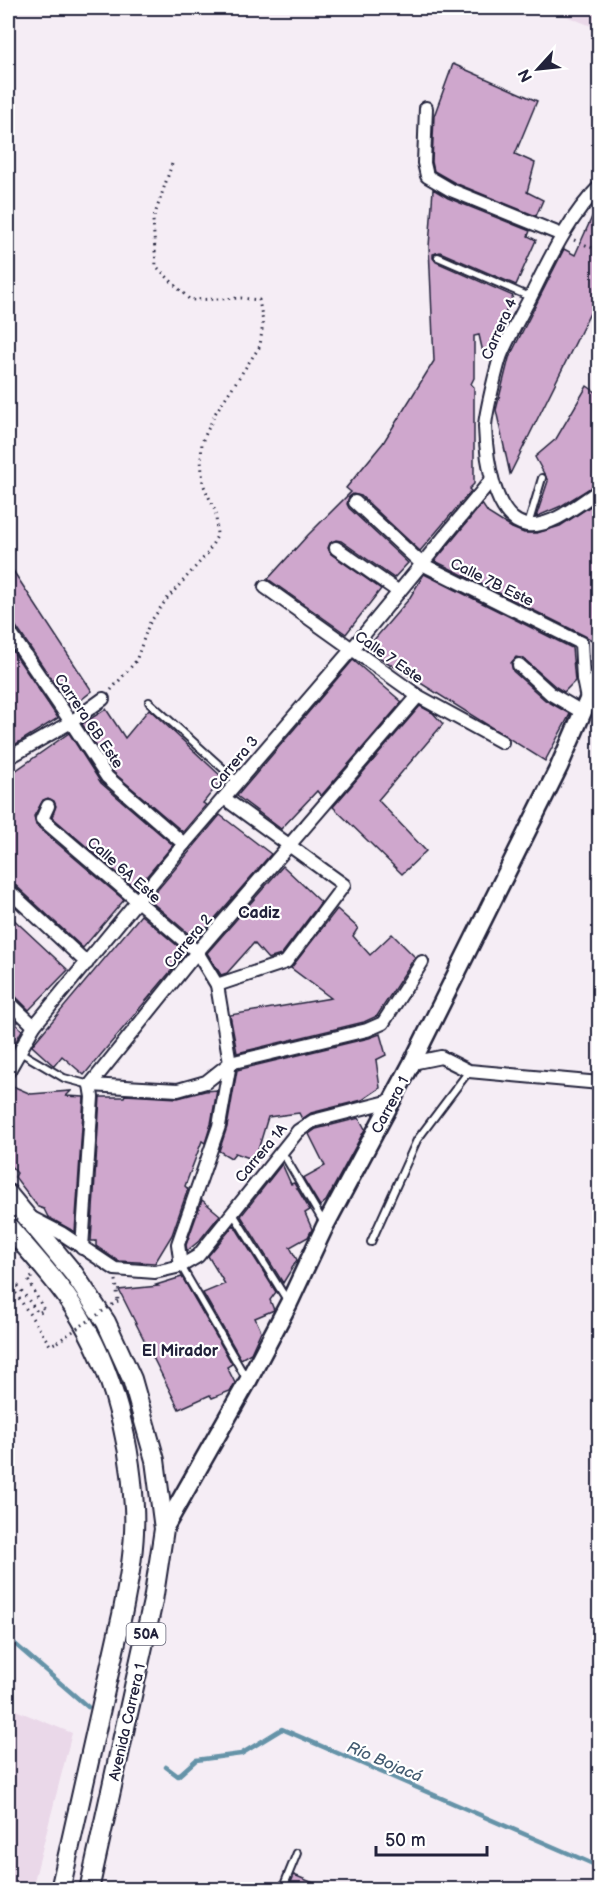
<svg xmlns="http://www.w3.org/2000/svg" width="607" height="1897" font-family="'Balsamiq Sans',sans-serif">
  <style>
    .built { fill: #ead8e9 }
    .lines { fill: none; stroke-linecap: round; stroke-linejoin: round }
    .stream { stroke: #6593a8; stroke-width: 4.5 }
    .building { fill: #cfa7cd; stroke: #22223b; stroke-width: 1.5 }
    .lane-casing { stroke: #22223b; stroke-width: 10 }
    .street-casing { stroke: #22223b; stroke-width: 16 }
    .secondary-casing { stroke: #22223b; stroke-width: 21 }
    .primary-casing { stroke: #22223b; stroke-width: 22 }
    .path { stroke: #22223b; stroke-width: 3; stroke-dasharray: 1.5 4.5; stroke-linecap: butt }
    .lane { stroke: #fff; stroke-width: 6 }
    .street { stroke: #fff; stroke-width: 12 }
    .secondary { stroke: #fff; stroke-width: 16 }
    .primary { stroke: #fff; stroke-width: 18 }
    .path-bridge { stroke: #22223b; stroke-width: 3; stroke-dasharray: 1.5 4.5; stroke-linecap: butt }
    .labels { text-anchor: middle; stroke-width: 4.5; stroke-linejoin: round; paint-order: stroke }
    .shield { fill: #fff; stroke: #646476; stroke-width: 1.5 }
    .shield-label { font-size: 14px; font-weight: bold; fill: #22223b }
    .street-label { font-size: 15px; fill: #22223b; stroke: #fff }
    .neighbourhood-label { font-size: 16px; font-weight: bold; fill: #22223b; stroke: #fff }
    .water-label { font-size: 16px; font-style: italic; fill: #435b71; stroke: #fff }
  </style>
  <rect width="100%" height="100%" fill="#f5edf5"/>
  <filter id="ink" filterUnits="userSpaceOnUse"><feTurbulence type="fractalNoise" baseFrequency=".0167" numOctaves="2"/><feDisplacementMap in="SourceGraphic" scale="12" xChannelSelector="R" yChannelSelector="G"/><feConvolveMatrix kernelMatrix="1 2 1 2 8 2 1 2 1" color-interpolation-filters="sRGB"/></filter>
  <g filter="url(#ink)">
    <!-- built -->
    <g class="built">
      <path d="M552,8h47v21l-48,-19z"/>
      <path d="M8,1707l64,26 -40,156h-24z"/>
    </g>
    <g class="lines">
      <!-- stream -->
      <g class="stream">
        <path d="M8,1638l80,69"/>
        <path d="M166,1767l12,9 18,-16 45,-6 41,-25 318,138"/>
      </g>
    </g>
    <!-- building -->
    <g class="building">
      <path d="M453,64l84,37 -22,53 20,9 -8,29 16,8 -7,16 -81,-33 -21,-12 -2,-9 2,-46z"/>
      <path d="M433,189l15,9 82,33 -2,5 8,4 -20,45 -76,-33 -7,2v4l3,4 77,34 -29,61 -5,-22 -5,1v42l-3,6 3,3v97l-5,5 2,2 -51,60 -59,-55 -8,-2 -4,3 -2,7 2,4 59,55 -14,15 -53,-37 -5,-1 -6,3 -2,5 3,6 50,35 -35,45 -78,-55 40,-44 43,-43 -5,-4 37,-45 51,-82 -5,-114z"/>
      <path d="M600,199v94l-90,181 -14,-64 13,-52 55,-109 11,6z"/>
      <path d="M587,386l13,9v87l-39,24 -25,11 12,-36 -13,-24 21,-18z"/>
      <path d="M600,500v145l-15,-9 -150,-75 47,-57 6,9 24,15 12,5h13l23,-7z"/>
      <path d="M8,563l84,128 -21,17 -56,-83 -7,-3z"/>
      <path d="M424,574l148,74 3,33 -11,11 -8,-5 -32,-28 -8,-2 -5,6 2,8 32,29 25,14 -25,47 -179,-112 43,-50z"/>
      <path d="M8,644l50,74 -50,31z"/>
      <path d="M353,660l49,42 -81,94 -4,-5 -36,38 -44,-33z"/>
      <path d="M420,706l13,7 10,11 -65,76 48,51 -24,23 -69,-67z"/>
      <path d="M106,709l19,29 24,-29 74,69 -20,25 3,2 -23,27 -70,-60 -31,-48z"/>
      <path d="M69,733l32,50 72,62 -37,44 -84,-72 4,-11 -2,-5 -6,-3 -5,2 -9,16 2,9 88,75 -41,48 -69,-64 -6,-2v-106z"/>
      <path d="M220,815l51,39 -75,86 -47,-40z"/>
      <path d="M283,866l38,36 -40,53 -13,4 -14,-16 -27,30 -6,2 -14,-22z"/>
      <path d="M337,909l21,19 -5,8 17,19 22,-21 23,23 -38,59 -13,6 -127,31 -7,-38 101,-17 -40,-30z"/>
      <path d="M8,914l60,56 -39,40 -15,-15 -6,-2z"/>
      <path d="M141,915l45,38 -102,122 -22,-19 -8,10 -22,-20 1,-2z"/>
      <path d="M8,1012l10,10 -2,2 6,6 -14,26z"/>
      <path d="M380,1034l6,21 -10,5 4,28 -18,12 -51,13 -9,6 -3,-6 -31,4 -13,43 -20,-7 -4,5 -12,-7 8,-24 10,-57 132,-32z"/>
      <path d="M8,1084l23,10 40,-3 -5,5 18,1 -9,135 -27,-15 -4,-8 -6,-2 -23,-30 2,-4 -9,-10z"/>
      <path d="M217,1090l-6,34 -6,19 -3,-2 -17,45 3,3 -16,46 -17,28 -37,-2 -22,-15v-5h-5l9,-144h24l1,-2 53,3 27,-7z"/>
      <path d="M359,1118l6,11 -39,72 -6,5 -17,-28 22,-12 -16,-32 7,-5z"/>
      <path d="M282,1164l9,20 3,-1 16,27 -5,3 7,16 -4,8 -18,10 7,13 -14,23 -42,-67z"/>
      <path d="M202,1200l18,15 -21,26 -12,10 -1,-6z"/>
      <path d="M234,1225l42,67 -6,8 4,10 -19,8 6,13 -10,22 -10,6 -38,-66 22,-9 -17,-28z"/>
      <path d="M182,1277l50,87 -5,3 8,16 -5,8 -18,7 -2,-3 -31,14 -60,-119 39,-4 -2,-1z"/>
      <path d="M294,1875l34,14v1h-40z"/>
    </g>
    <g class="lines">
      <!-- lane casing -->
      <g class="lane-casing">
        <g id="lane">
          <path d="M438,257l92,40"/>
          <path d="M528,525l14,-47"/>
          <path d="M149,702l88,79"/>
          <path d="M20,1052l44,26 26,7"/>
          <path d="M282,1152l42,71"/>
          <path d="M232,1212l55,88"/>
          <path d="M371,1242l46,-102 52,-69"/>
          <path d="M181,1266l65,112"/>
          <path d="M282,1890l15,-37"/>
        </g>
      </g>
      <!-- street casing -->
      <g class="street-casing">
        <g id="street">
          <path d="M426,108l-2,55 3,13 24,14 111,45"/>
          <path d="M600,186c-32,32 -50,72 -70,112 -10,19 -21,38 -29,57 -4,11 -16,61 -16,72 1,27 8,93 42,98 25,3 53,-22 73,-35"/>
          <path d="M355,502l67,62 159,79 2,36 4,20"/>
          <path d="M336,548l63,44"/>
          <path d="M265,587l153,109 84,46"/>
          <path d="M8,630l63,92 36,55 77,67"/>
          <path d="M519,665l32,29 31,18"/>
          <path d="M8,758l63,-36 32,-23"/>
          <path d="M48,806l-6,13 155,133 20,33 13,78 -11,63 -41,118 3,22"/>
          <path d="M8,890l79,73"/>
          <path d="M217,985l69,-23 58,-77 -120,-87"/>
          <path d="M8,1001l26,25"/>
          <path d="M412,1063l29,-6 28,14 131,12"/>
          <path d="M8,1072l26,-46 150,-182 167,-194 141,-171"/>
          <path d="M90,1085l88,5 28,-8 24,-19 137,-33 16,-7 39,-61"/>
          <path d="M32,1218l29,15 54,36 40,3 26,-6 17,-10 100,-125 15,-10 78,-20"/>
          <path d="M82,1248l10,-151 -2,-12 107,-133 221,-256"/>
        </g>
      </g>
      <!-- secondary casing -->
      <g class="secondary-casing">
        <path id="secondary" d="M164,1529l84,-148 41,-78 36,-77 87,-163 147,-296 41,-95"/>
      </g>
      <!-- primary casing -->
      <g class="primary-casing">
        <g id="primary">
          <path d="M8,1194l66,80 32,48 26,57 23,81 9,69 -11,72 -64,289"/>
          <path d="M8,1226c19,23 40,45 58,70 43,60 64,137 68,211 2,36 -5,73 -12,108l-62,275"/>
        </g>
      </g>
      <!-- path -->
      <g class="path">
        <path d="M574,240l26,11"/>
        <path d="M111,690l25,-29 13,-37 17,-24 41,-46 10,-18 -1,-23 -13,-29 -2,-24 1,-18 14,-30 44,-66 3,-24 -4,-22 -18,-2 -51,2 -34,-34 -3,-46 19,-56"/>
        <path d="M32,1277l-4,3 16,30 -6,3 -20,-27 -5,3 37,56 7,-3"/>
        <path d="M116,1280l2,21"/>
      </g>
      <!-- lane -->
      <use href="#lane" class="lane"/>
      <!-- street -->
      <use href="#street" class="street"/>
      <!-- secondary -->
      <use href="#secondary" class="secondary"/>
      <!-- primary -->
      <use href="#primary" class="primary"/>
      <!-- path-bridge -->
      <path class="path-bridge" d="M57,1342l61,-41"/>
    </g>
  </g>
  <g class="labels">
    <!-- shield labels -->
    <rect class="shield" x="126.5" y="1623" width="39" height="22" rx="4.5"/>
    <g class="shield-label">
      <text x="146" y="1639">50A</text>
    </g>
    <!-- street labels -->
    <g class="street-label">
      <text transform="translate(499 329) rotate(-66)" y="5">Carrera 4</text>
      <text transform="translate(492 582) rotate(26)" y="5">Calle 7B Este</text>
      <text transform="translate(389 657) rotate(35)" y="5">Calle 7 Este</text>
      <text transform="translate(89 721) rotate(56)" y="5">Carrera 6B Este</text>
      <text transform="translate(234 763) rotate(-50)" y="5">Carrera 3</text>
      <text transform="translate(124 870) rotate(41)" y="5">Calle 6A Este</text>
      <text transform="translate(188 941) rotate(-50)" y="5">Carrera 2</text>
      <text transform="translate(390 1105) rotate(-62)" y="5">Carrera 1</text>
      <text transform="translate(261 1153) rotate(-50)" y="5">Carrera 1A</text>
      <text transform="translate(127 1722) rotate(-77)" y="5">Avenida Carrera 1</text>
    </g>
    <!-- neighbourhood labels -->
    <g class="neighbourhood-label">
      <text x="259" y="918">Cadiz</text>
      <text x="180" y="1356">El Mirador</text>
    </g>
    <!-- water labels -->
    <g class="water-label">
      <text transform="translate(385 1761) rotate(23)" y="6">Río Bojacá</text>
    </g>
  </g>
  <!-- margin -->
  <rect width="607" height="1897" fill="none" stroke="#fff" stroke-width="30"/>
  <rect x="15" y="15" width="577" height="1867" fill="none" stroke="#22223b" stroke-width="2" filter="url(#ink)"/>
  <!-- north arrow -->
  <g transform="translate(538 69) rotate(243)" stroke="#ffffff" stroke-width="4.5" paint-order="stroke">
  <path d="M0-4.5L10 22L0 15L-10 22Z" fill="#22223b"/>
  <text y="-9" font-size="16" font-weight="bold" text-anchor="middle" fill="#22223b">N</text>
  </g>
  <!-- scale -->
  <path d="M376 1846v9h111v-9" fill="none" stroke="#22223b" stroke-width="3"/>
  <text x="385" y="1846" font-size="18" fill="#22223b" stroke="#ffffff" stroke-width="4.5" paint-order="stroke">50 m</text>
</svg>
